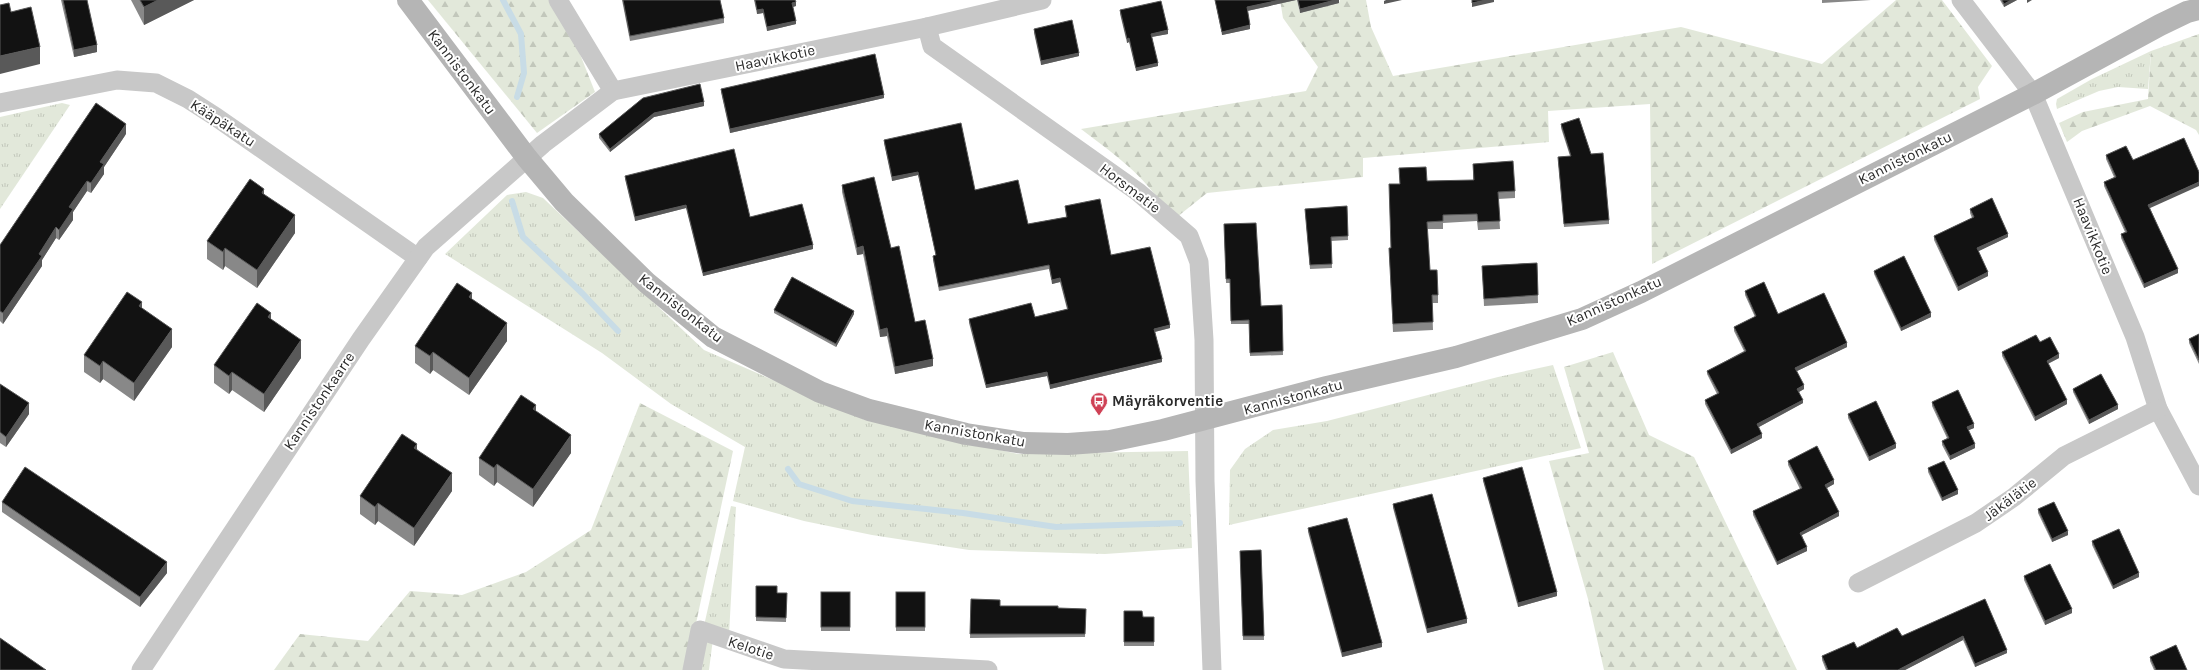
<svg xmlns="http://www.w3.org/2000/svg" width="2199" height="670" font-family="Karla,sans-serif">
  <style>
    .grass { fill: url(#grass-tufts) }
    .forest { fill: url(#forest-firs) }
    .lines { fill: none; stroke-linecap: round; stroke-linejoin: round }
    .stream { stroke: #c8dce6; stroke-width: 6 }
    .street { stroke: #c8c8c8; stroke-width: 19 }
    .secondary { stroke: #b5b5b5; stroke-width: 22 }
    .wall { fill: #888 }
    .shaded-wall { fill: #595959 }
    .building { fill: #121212; stroke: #595959 }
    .labels { text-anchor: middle; stroke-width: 4; stroke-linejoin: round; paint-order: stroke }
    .street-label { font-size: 15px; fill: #2b2b2b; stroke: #fff }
    .poi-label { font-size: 15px; font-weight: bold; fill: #2b2b2b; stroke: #fff; text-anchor: start }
  </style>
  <defs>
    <pattern id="grass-tufts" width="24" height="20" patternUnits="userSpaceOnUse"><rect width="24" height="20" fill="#e2e8da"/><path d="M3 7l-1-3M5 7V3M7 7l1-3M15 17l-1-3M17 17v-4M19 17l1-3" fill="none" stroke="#c2c7bb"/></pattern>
    <pattern id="forest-firs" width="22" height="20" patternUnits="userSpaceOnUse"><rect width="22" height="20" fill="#e2e8da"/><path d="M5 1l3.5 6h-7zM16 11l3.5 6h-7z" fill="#c2c7bb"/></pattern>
  </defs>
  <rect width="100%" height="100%" fill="#fff"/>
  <!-- grass -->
  <g class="grass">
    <path d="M2151,51l-3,38 -30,-2 -19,4 -42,18 -1,-5 1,-5 35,-20z"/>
    <path d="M62,103l8,2 -70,104v-92z"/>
    <path d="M526,192l17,6 161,152 161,70 153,34 170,-3 4,97 -87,6 -136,-4 -97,-15 -68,-14 -71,-20 12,-54 -74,-43 -69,-51 -157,-99 62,-59z"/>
    <path d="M1553,365l28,83 -352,77 1,-55 15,-21 28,-19 54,-9 171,-44z"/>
    <path d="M731,506l5,1 -7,128 -15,-4 -5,39h-15z"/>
  </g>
  <!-- forest -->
  <g class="forest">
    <path d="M428,0h123l25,44 19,48 -58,41z"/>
    <path d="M1280,0h17l3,13 39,-10 1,-3h26l5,27 22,49 288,-49 141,37 74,-64h46l50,66 -14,21 2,12 -328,165 -2,-160 -102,7 1,31 -186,16v19l-156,16 -35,28c-24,-44 -52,-62 -91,-92l225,-38 12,-24 -35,-49z"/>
    <path d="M2199,34v101l-3,-5 -46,-24 -68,25 -15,11 -8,-19 24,-11 65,-13 3,-48z"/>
    <path d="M1613,352l36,83 45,22 103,213h-193l-16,-71 -39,-138 40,-8 -25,-86z"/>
    <path d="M640,403l93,48 -47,219h-412l26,-36 68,7 42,-50 52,4 64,-23 65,-42z"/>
  </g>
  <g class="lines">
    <!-- stream -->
    <g class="stream">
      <path d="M503,0l18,34 3,39 -7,24"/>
      <path d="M512,201l11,36 60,57 35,37"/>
      <path d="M788,469l11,15 53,17 111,12 93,14 124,-4"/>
    </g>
    <!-- street -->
    <g class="street">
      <path d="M558,0l55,91"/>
      <path d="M1961,0l72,94 102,243 23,72 41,77"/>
      <path d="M927,27l5,19 206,146 51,44 10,26 5,78 1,141 7,189"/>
      <path d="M0,103l117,-23 39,3 32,16 28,18 202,141"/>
      <path d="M1858,583l118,-60 38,-26 50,-41 94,-47"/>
      <path d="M141,670l220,-331 65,-92 117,-103 70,-53 314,-64 115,-27"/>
      <path d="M692,670l8,-40 84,29 204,11"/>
    </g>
    <!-- secondary -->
    <path class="secondary" d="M408,0l119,158 37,44 83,81 66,54 107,55 49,18 97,24 58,9 44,1 42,-3 53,-11 164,-43 129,-30 126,-38 59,-27 392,-198 127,-69 27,-13 12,-3"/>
  </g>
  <!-- wall -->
  <g class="wall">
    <path d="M61,0h26l10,52 -23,5z"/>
    <path d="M131,0h63l-50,25z"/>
    <path d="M622,0h98l4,18v5l-94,18z"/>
    <path d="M754,0h41l1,6 -3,1 3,17 -29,7 -4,-18 -6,1z"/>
    <path d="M1215,0h81l-49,11 3,18 -28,6z"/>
    <path d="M1297,0h42v3l-39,10z"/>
    <path d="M1822,0h49l-49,3z"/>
    <path d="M2000,0h17l-13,7z"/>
    <path d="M1120,10l48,24 -16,3 6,29 -22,5 -7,-29 -2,1 -7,-29z"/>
    <path d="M1034,29l45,27 -38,9 -7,-32z"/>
    <path d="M721,89l163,9 -154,35 -9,-41z"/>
    <path d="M643,98l61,8 -50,11 -44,35 -11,-14v-4z"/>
    <path d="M1561,124l48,96v4l-45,3 -6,-70 12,-1 -9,-28z"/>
    <path d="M126,134l-22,33v7l-13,19 -4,-2 -14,21v8l-14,20 -3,-2 -14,22v6l-39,58 -3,-3v-76z"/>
    <path d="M884,140l91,50 53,34 38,-7 -1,-11 46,49 59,73 -15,4 7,30 -112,27 -3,-13 -61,12 -17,-65v-4l66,-2 32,-8 -7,-27 -8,2 -3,-15 -110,22 -6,-31v-4l3,-1 -18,-80 -26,6 -8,-38z"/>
    <path d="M2106,155l44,53 28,65 -34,15 -23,-50v-4l4,-2 -21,-46v-4l10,-5 -8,-18z"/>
    <path d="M1473,164l42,27v7l-17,1 2,30 -22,1 -1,-9 -34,2v6h-16l3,41 8,25v8h-6l1,27 -40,2 -4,-84h2l8,-64 74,-4z"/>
    <path d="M625,176l188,73 -110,27 -17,-68 -51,13 -10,-42z"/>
    <path d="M842,185l49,63 24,74 18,44 -38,8 -8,-38 -7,1 -17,-83 -6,1 -15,-63z"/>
    <path d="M264,195l31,38 -38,55 -32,-22 -2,4 -16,-11v-18z"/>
    <path d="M1347,206l1,34 -17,1 1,27 -22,1 -5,-60z"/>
    <path d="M1970,209l38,28 -30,14 10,25 -30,15 -24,-51v-4l38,-18 -2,-5z"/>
    <path d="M1224,224l37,82 21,-1 1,50 -33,1 -1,-32h-18l-1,-41h-4z"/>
    <path d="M1537,263l1,40 -54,3 -2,-40z"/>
    <path d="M1874,271l57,46 -30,14 -27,-57z"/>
    <path d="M1745,291l33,23 69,33 -50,24 7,18 -5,3 4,11 -44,24 3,11 -31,16 -26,-50v-4l12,-6 -10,-20v-3l37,-20 -10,-20v-4l21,-10 -10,-22z"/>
    <path d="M472,299l35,42 -38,54 -36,-25 -3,4 -15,-11v-17z"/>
    <path d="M142,308l30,39 -38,54 -31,-22 -3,4 -16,-11v-17z"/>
    <path d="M774,310l80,4 -18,33 -62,-34z"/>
    <path d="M271,319l30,39 -37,54 -32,-22 -3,4 -15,-11v-18z"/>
    <path d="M2199,334v30l-10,-21v-4z"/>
    <path d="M2040,342l19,16 -11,6 19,40 -32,17 -33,-65v-4z"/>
    <path d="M0,384l29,30 -23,33 -6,-4z"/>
    <path d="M2073,389l45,20 -29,15 -16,-32z"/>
    <path d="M1932,402l42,26 -6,2 7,18 -25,12 -8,-15v-4l5,-3 -15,-32z"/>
    <path d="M536,411l35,42 -38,54 -36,-25 -3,4 -15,-11v-17z"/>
    <path d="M1848,414l48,34 -27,13 -21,-43z"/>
    <path d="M417,449l35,42 -38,55 -36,-25 -3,4 -15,-11v-18z"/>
    <path d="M1788,461l46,23 -7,4 12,28 -37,19 5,16 -30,14 -24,-50v-4l47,-22 -12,-24z"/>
    <path d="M1928,468l30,26 -16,7 -14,-29z"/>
    <path d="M1483,478l74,118 -39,11 -35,-126z"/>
    <path d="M2,502l165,71 -27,34 -138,-95z"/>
    <path d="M1393,504l74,119 -40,10 -34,-125z"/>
    <path d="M2038,509l30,26 -16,7 -14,-29z"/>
    <path d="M1308,528l74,119 -40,10 -34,-125z"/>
    <path d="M2092,541l47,36 -26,12 -21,-44z"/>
    <path d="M1261,550l3,90h-21l-3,-89z"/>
    <path d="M2024,576l48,37 -27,12 -21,-45z"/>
    <path d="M756,586l21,7h10l-1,29 -30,-1z"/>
    <rect x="821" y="592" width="29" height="39"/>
    <rect x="896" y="592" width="29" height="39"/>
    <path d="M971,599l29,7 86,3 -1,28 -115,1z"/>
    <path d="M1985,599l22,54 -32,14 -12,-27 -58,30h-79l-4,-10v-4l35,-8 45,-12z"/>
    <path d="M1124,611l19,6h11v29h-30z"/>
    <path d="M2150,657l37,13h-33l-4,-9z"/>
  </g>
  <!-- shaded-wall -->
  <g class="shaded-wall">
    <path d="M158,0h36l-50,25v-18z"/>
    <path d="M1280,0h16l-49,11v-4z"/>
    <path d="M1335,0h4v3l-39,10v-4z"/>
    <path d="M1386,0h16l-18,4v-3z"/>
    <path d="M1486,0h8v2l-22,5v-4z"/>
    <path d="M2011,0h6l-13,7v-3z"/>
    <path d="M2027,0h5l-5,3z"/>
    <path d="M796,2v4l-4,1v-4z"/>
    <path d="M763,9v4l-6,1v-4z"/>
    <path d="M796,21v3l-29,7v-4z"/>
    <path d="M1250,25v4l-28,6v-3z"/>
    <path d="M1168,30v4l-17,3v-3z"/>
    <path d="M1129,38v4l-2,1v-4z"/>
    <path d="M97,45v7l-23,5v-7z"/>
    <path d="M40,47v17l-40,10v-18z"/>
    <path d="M1079,53v3l-38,9v-4z"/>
    <path d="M1158,63v3l-22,5v-3z"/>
    <path d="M884,95v3l-154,35v-4z"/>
    <path d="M704,102v4l-50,11 -44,35v-3l44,-36z"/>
    <path d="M126,124v10l-22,33v7l-13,19v-10l9,-21z"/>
    <path d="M918,172v3l-26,6v-4z"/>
    <path d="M87,181v10l-14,21v8l-14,20v-10l10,-23z"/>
    <path d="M2199,182v4l-51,23v-4z"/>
    <path d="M264,189v18l-2,-14z"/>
    <path d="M686,205v3l-51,13v-4z"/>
    <path d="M295,215v18l-38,55v-18z"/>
    <path d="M56,227v11l-14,22v6l-39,58v-11l36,-59z"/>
    <path d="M2008,234v3l-31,15v-4z"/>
    <path d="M813,245v4l-110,27v-3z"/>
    <path d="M863,246v8l-6,1v-7z"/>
    <path d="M225,248v18l-2,4v-18z"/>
    <path d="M2178,269v4l-34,15v-4z"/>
    <path d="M1988,272v4l-30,15v-4z"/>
    <path d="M1060,278v4l-8,2v-4z"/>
    <path d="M472,293v18l-3,-14z"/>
    <path d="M142,302v18l-3,-14z"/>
    <path d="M854,311v3l-18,33v-3z"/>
    <path d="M271,313v18l-3,-14z"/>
    <path d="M1931,313v4l-30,14v-3z"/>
    <path d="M507,323v18l-38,54v-17z"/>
    <path d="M1170,325v3l-16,4v-3z"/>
    <path d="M887,328v8l-7,1v-7z"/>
    <path d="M172,329v18l-38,54v-18z"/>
    <path d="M301,340v18l-37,54v-18z"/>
    <path d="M1847,343v4l-52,25v-4z"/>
    <path d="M433,352v18l-3,4v-18z"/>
    <path d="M2059,354v4l-12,6v-3z"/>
    <path d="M933,359v7l-38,8v-7z"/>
    <path d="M1162,359v3l-112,27v-4z"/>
    <path d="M103,361v18l-3,4v-17z"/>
    <path d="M232,372v18l-3,4v-18z"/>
    <path d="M1047,372v4l-61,12v-3z"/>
    <path d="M1804,385v4l-7,4v-4z"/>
    <path d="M1803,400v3l-46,25v-4z"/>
    <path d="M2067,400v4l-32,17v-4z"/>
    <path d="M29,403v11l-23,33v-10z"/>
    <path d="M536,405v18l-3,-14z"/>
    <path d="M2118,405v4l-29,15v-4z"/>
    <path d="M1974,424v4l-7,3v-4z"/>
    <path d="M1762,434v4l-31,16v-4z"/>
    <path d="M571,435v18l-38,54v-18z"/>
    <path d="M417,444v17l-3,-13z"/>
    <path d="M1896,444v4l-27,13v-4z"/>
    <path d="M1975,444v4l-25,12v-4z"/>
    <path d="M497,464v18l-3,4v-18z"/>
    <path d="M452,473v18l-38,55v-18z"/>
    <path d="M1834,480v4l-9,5v-4z"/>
    <path d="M1958,490v4l-16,7v-3z"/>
    <path d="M378,503v18l-3,4v-18z"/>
    <path d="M1839,512v4l-39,20v-3z"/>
    <path d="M2068,531v4l-16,7v-3z"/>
    <path d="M1807,547v4l-30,14v-3z"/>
    <path d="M167,562v11l-27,34v-10z"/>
    <path d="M2139,573v4l-26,12v-3z"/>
    <path d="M1557,592v4l-39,11v-4z"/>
    <path d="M2072,609v4l-27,12v-4z"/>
    <path d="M1467,619v4l-40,10v-4z"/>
    <path d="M1963,636v4l-58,30h-7z"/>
    <path d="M1382,643v4l-40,10v-4z"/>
    <path d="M2007,650v3l-32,14v-3z"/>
  </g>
  <!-- building -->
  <g class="building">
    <path d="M63,0h24l10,45 -23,5z"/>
    <path d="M140,0h18l-14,7z"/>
    <path d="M623,0h97l4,18 -94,18z"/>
    <path d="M755,0h40l1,2 -4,1 4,18 -29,6 -4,-18 -6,1z"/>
    <path d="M1215,0h65l-33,7 3,18 -28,7z"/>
    <path d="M1298,0h37l-35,9z"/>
    <path d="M1472,0h14l-14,3z"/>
    <path d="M2002,0h9l-7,4z"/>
    <path d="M1161,1l7,29 -17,4 7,29 -22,5 -7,-30 -2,1 -7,-29z"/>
    <path d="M9,3l2,9 20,-5 9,40 -40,9v-51z"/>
    <path d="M1072,20l7,33 -38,8 -7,-32z"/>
    <path d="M875,54l9,41 -154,34 -9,-40z"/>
    <path d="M700,84l4,18 -50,11 -44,36 -11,-15 44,-36z"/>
    <path d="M96,103l30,21 -26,38 4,2 -13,19 -4,-2 -18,26 4,2 -14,21 -3,-3 -17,27 3,2 -39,57 -3,-2v-66z"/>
    <path d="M1579,118l12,36 12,-1 6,67 -45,4 -6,-67 13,-1 -10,-32z"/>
    <path d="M961,123l14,67 43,-10 10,44 39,-7 -2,-11 35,-7 11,56 39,-8 20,78 -16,4 8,30 -112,26 -3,-13 -61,13 -17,-66 62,-16 4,14 33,-8 -8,-31 -8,2 -3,-15 -110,22 -6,-31 3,-1 -18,-83 -26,5 -8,-37z"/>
    <path d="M2184,138l15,34v10l-51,23 30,64 -34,15 -23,-50 6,-2 -23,-50 12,-5 -10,-22 20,-9 7,14z"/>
    <path d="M734,149l16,68 52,-13 11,41 -110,28 -17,-68 -51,12 -10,-41z"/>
    <path d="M1513,161l2,30 -17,1 2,29 -22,1 -1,-8 -34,1v6l-16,1 3,48h7l1,25h-6l1,27 -40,2 -4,-76h2l-2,-64h11l-1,-16 27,-1 1,14 47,-1 -1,-16z"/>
    <path d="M874,177l17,71 8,-2 16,76 10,-2 8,39 -38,8 -8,-39 -7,2 -17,-84 -6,2 -15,-63z"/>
    <path d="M250,179l14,10 -2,4 33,22 -38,55 -32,-22 -2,4 -16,-11z"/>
    <path d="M1992,198l16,36 -31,14 11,24 -30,15 -24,-51 40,-19 -4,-8z"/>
    <path d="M1347,206l1,30 -17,1 1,27 -22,1 -5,-56z"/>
    <path d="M1256,223l5,83 21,-1 1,46 -33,2 -1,-33 -18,1 -1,-42h-4l-2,-55z"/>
    <path d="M1904,256l27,57 -30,15 -27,-57z"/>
    <path d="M1537,263l1,32 -54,4 -2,-33z"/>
    <path d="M792,277l62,34 -18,33 -62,-34z"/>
    <path d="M1764,282l14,32 46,-21 23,50 -52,25 9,17 -7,4 6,11 -46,24 5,10 -31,16 -26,-50 14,-7 -12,-22 39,-20 -12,-24 22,-11 -11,-25z"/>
    <path d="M457,283l15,10 -3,4 38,26 -38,55 -36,-26 -3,4 -15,-10z"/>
    <path d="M127,292l15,10 -3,4 33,23 -38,54 -31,-22 -3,5 -16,-11z"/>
    <path d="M257,303l14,10 -3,4 33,23 -37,54 -32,-22 -3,4 -15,-11z"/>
    <path d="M2199,334v26l-10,-21z"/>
    <path d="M2036,335l4,7 10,-5 9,17 -12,7 20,39 -32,17 -33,-65z"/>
    <path d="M2101,374l17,31 -29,15 -16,-31z"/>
    <path d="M0,384l29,19 -23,34 -6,-5z"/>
    <path d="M1958,390l16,34 -7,3 8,17 -25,12 -8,-15 7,-3 -17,-36z"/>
    <path d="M521,395l15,10 -3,4 38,26 -38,54 -36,-25 -3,4 -15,-10z"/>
    <path d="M1876,401l20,43 -27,13 -21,-43z"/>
    <path d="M402,434l15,10 -3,4 38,25 -38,55 -36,-25 -3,4 -15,-11z"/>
    <path d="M1817,446l17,34 -9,5 14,27 -39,21 7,14 -30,15 -24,-51 49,-23 -14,-27z"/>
    <path d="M1944,461l14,29 -16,8 -14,-30z"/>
    <path d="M25,467l142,95 -27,35 -138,-95z"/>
    <path d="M1522,467l35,125 -39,11 -35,-125z"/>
    <path d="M1432,494l35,125 -40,10 -34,-125z"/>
    <path d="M2054,502l14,29 -16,8 -14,-30z"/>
    <path d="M1347,518l35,125 -40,10 -34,-125z"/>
    <path d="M2119,529l20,44 -26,13 -21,-45z"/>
    <path d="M1261,550l3,86h-21l-3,-85z"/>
    <path d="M2050,564l22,45 -27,12 -21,-45z"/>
    <path d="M756,586h21v7h10l-1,25 -30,-1z"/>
    <rect x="821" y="592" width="29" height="35"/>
    <rect x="896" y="592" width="29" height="35"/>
    <path d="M971,599l29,1v6h58v2l28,1 -1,25h-115z"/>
    <path d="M1985,599l22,51 -32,14 -12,-28 -65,34h-70l-6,-14 32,-14 3,6 40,-20 5,8z"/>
    <path d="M1124,611h18l1,6h11v25h-30z"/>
    <path d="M0,638l46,32h-46z"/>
    <path d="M2176,645l11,25h-31l-6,-13z"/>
  </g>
  <!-- icons -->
  <defs>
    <g id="bus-pin" transform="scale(0.9)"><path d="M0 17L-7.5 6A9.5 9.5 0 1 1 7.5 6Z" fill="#cf4155" stroke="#fff"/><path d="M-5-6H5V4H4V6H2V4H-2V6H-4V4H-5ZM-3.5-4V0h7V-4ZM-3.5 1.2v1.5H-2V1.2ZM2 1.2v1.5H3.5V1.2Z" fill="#fff"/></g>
  </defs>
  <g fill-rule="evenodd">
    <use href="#bus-pin" x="1099" y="401"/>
  </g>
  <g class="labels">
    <!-- street labels -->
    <g class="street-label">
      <text transform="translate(775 58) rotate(-12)" y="5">Haavikkotie</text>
      <text transform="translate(462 72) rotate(53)" y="5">Kannistonkatu</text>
      <text transform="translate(223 123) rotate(33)" y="5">Kääpäkatu</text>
      <text transform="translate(1905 158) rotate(-26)" y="5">Kannistonkatu</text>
      <text transform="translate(1130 188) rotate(37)" y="5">Horsmatie</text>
      <text transform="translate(2093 236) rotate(68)" y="5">Haavikkotie</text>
      <text transform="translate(1614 301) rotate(-24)" y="5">Kannistonkatu</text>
      <text transform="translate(681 308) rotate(38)" y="5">Kannistonkatu</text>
      <text transform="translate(1293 397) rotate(-15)" y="5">Kannistonkatu</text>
      <text transform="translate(319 401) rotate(-56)" y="5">Kannistonkaarre</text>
      <text transform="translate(975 433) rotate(10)" y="5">Kannistonkatu</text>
      <text transform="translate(2010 499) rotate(-37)" y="5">Jäkälätie</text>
      <text transform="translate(751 648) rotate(18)" y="5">Kelotie</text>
    </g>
    <!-- poi labels -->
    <g class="poi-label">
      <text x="1112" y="406">Mäyräkorventie</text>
    </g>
  </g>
</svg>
